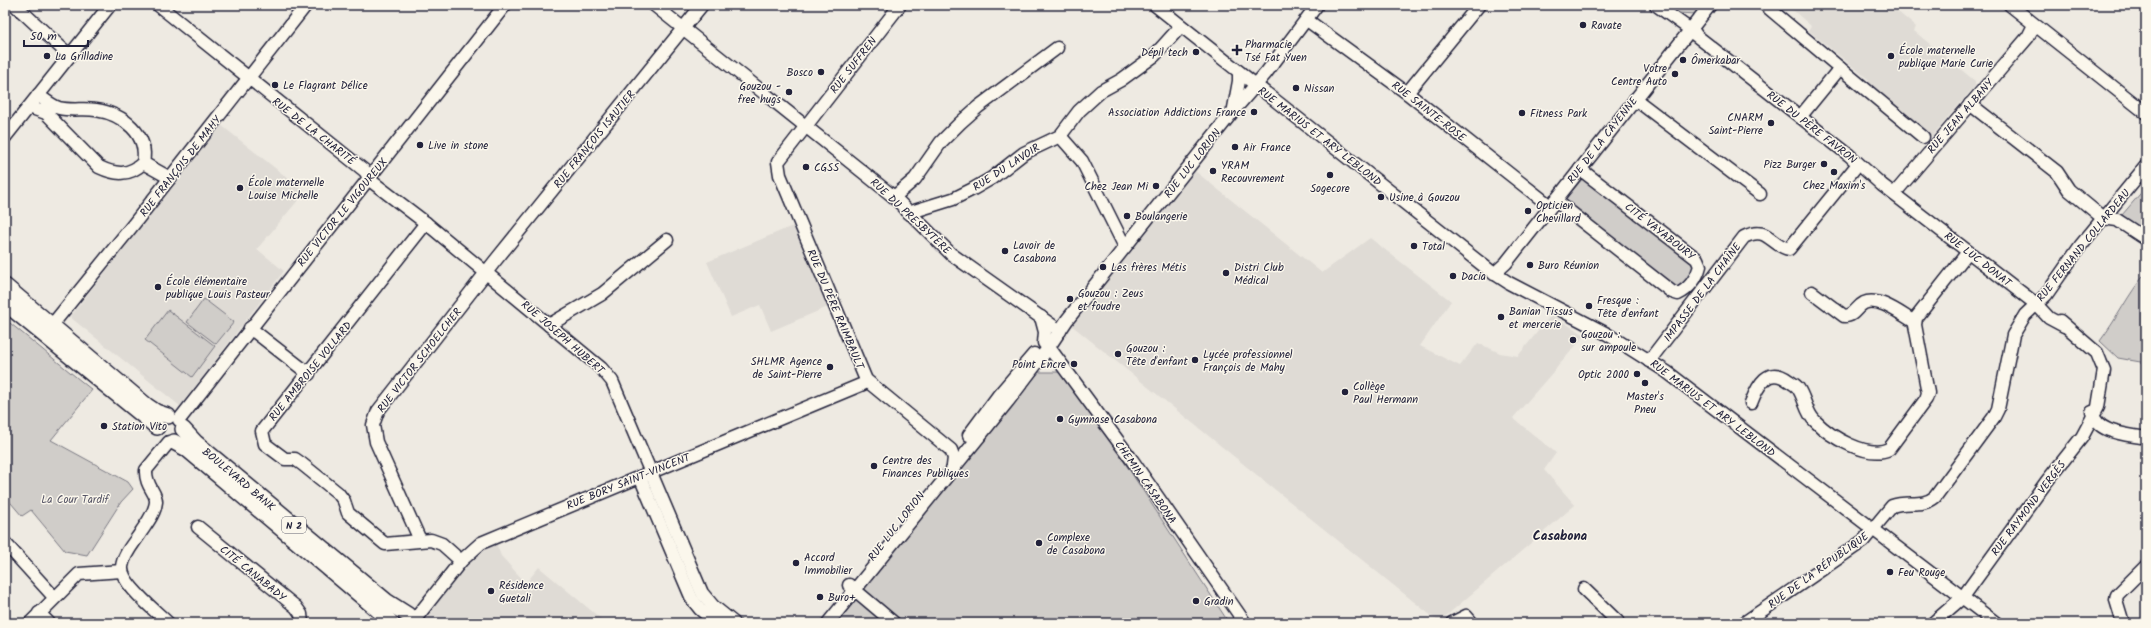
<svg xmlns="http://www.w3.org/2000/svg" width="2151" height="628" font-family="Kalam,sans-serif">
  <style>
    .built { fill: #dfdbd5 }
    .green { fill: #d0cdc9; stroke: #797882 }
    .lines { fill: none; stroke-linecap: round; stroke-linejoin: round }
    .minor-casing { stroke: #22223b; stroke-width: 15 }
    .major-casing { stroke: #22223b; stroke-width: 18 }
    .minor { stroke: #fbf7ec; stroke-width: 12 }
    .major { stroke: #fbf7ec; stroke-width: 15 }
    .poi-dot { fill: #22223b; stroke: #fbf7ec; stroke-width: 1.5 }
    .labels { text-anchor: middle; stroke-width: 3; stroke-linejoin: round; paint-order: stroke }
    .shield { fill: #fbf7ec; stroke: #636270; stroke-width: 1 }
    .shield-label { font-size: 10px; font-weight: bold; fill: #22223b }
    .poi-label { font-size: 11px; fill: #22223b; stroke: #fbf7ec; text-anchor: start }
    .street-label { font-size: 11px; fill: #22223b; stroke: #fbf7ec }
    .park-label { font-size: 11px; fill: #565566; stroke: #fbf7ec }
    .quarter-label { font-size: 13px; font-weight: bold; fill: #22223b; stroke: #fbf7ec }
  </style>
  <rect width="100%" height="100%" fill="#eeeae2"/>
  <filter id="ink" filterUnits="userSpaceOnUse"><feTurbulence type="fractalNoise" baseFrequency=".025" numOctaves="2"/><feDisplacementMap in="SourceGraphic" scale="8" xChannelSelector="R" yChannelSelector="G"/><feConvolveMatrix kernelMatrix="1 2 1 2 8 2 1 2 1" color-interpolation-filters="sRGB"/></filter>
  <g filter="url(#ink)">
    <!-- built -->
    <g class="built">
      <path d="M1787,5h103l26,22 -2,4 61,50v5l-43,50 -15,-13 -3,3 -49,-40 4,-6 -61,-50 3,-4z"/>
      <path d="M221,125l84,67 -48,57 27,22 -104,135 -110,-89z"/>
      <path d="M1195,171l127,102 48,-35 81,63 -31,45 40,20 18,-23 22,10 18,3 33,-41 34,20 -72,83 43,35 -12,17 31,35 -136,117 -369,-298z"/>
      <path d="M795,225l35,81 -59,25 -11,-26 -29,12 -24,-55z"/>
      <path d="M496,543l5,13 25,27 13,-16 67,56h-173l-4,-3 2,-10 45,-54z"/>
    </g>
    <!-- green -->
    <g class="green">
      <path d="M1667,5h35l-7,9 -17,-1z"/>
      <path d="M1583,178l109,85c3,10 -4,16 -10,24l-9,-1 -109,-85z"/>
      <path d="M2146,187v47l-24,-19z"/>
      <path d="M2146,273v90l-28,-5 -18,-17c17,-22 28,-47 46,-68z"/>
      <path d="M204,299l30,23 -18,22 -29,-22z"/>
      <path d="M168,310l47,36 -23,31 -47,-37z"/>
      <path d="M5,319l87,71 -41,50 77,42 5,7 -12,13 -34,53 -22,-4 -34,-41 -9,6 -17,-20z"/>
      <path d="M1039,372h21l48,65 121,186h-392z"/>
    </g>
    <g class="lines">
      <!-- minor casing -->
      <g class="minor-casing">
        <g id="minor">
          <path d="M15,5l55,51"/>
          <path d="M158,5l207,166 6,10 55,42 175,145 11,13 90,212 11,13 21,17"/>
          <path d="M654,5l240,192 57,57 109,77"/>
          <path d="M900,5l-122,157 2,13 86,205 85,70 3,8 -1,8"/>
          <path d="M1155,5l334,265 20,13 98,51 60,38 329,251"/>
          <path d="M1656,5l39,28"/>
          <path d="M1765,5l75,63 -40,49"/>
          <path d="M2010,5l136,108"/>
          <path d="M1307,20l100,73 143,113"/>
          <path d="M1689,30l160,125 33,30 154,119 13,14 15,8"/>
          <path d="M1840,68l83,69"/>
          <path d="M1407,93l72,-88"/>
          <path d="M1635,99l125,95"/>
          <path d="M1970,104l87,68 12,18 34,28 14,2 29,19"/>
          <path d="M29,107l17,6 53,54c17,8 30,9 44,-4 6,-29 -20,-49 -47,-53 -12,-2 -25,1 -37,-2 -7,-2 -14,-8 -21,-13"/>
          <path d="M1234,108l5,-27v-9"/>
          <path d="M1060,136l22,25 43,86"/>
          <path d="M5,137l105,-132"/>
          <path d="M143,163l27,15"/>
          <path d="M1894,194l110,-129 24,-28 6,-12"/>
          <path d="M894,197l21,-18 26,-37 19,-19 18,-16 79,-59"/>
          <path d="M1555,200l117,92 6,2c11,-5 19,-16 22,-28l-3,-7 -117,-90"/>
          <path d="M908,213l45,-14 20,-10 19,-11 32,-25 36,-17 19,-25 22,-20 20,-11 33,-24 27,-30"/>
          <path d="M426,223l-164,208 3,13 20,15h10l7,5 36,29 6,8 4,12 37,31 46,-4 11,4 19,17"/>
          <path d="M1494,274l12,-11 204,-258"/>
          <path d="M1812,292l32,24c11,0 12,-9 20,-13 15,-7 38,12 51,19"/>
          <path d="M1041,317l4,15 -1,11 7,7 81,110 113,163"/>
          <path d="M52,325l81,-100 173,-220"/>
          <path d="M549,325l53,-31 65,-54"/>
          <path d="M250,328l59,46"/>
          <path d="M1649,361l95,-124c24,-12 26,8 45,12l69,-85"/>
          <path d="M1751,403c7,-18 17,-38 38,-22 3,2 7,4 9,7 7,10 8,25 17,33 15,16 53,38 74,28l37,-50 2,-6 -13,-68 1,-7 52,-66"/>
          <path d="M2092,412c5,22 35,22 54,26"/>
          <path d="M179,420l326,-415"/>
          <path d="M969,435l29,-39 36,-42"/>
          <path d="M640,477l52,122 8,10 16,14"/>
          <path d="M198,527l98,80 5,7 1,9"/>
          <path d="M420,540l-44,-98 -3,-17 5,-14 117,-150 207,-256"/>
          <path d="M5,543l49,54"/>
          <path d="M849,585l45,38"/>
          <path d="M1584,589l35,34"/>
          <path d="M39,613l10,10"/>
          <path d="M416,618l45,-57 20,-18 382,-159 3,-4"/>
          <path d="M30,623l49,-49 43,-3"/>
          <path d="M168,623c-12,-12 -48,-40 -46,-56 1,-13 13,-25 19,-35 6,-9 14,-19 15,-30 1,-9 -11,-16 -10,-32l23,-28"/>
          <path d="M828,623l180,-222 41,-54 18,-27 167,-210 32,-37 51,-68"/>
          <path d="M1452,623l14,-7 6,7"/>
          <path d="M1744,623l119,-82 29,-35c15,-6 30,2 43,-9l59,-80 4,-8 15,-74 12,-20 21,-20 35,-50 65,-79"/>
          <path d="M1933,623l30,-26 84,-116 35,-44 16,-30 6,-37 -3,-7 -4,-10 -37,-32"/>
          <path d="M2123,623l-7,-23 1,-5 29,-29"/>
        </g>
      </g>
      <!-- major casing -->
      <g class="major-casing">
        <g id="major">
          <path d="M5,286l142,120 9,6 12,4"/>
          <path d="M5,303l152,124"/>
          <path d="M183,429l13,14 190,158 22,14"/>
          <path d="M174,442l13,7 198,167 6,7"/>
        </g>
      </g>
      <!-- minor -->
      <use href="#minor" class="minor"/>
      <!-- major -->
      <use href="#major" class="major"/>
    </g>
  </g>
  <!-- markers -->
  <g class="poi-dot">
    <circle cx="1583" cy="25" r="4"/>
    <path d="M1235 44h4v4h4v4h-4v4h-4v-4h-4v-4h4z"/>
    <circle cx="1196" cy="52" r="4"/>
    <circle cx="47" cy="56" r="4"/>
    <circle cx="1891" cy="56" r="4"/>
    <circle cx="1683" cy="60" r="4"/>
    <circle cx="821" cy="72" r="4"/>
    <circle cx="1675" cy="74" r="4"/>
    <circle cx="275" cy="85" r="4"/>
    <circle cx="1296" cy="88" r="4"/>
    <circle cx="789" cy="92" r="4"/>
    <circle cx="1254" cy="112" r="4"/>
    <circle cx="1522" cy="113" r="4"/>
    <circle cx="1771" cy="123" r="4"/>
    <circle cx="420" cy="145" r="4"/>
    <circle cx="1235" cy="147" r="4"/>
    <circle cx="1824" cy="164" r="4"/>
    <circle cx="806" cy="167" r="4"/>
    <circle cx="1213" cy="171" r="4"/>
    <circle cx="1834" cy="172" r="4"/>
    <circle cx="1330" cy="175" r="4"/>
    <circle cx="1156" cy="186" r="4"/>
    <circle cx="240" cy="188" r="4"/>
    <circle cx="1381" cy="197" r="4"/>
    <circle cx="1528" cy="211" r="4"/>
    <circle cx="1127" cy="216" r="4"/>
    <circle cx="1414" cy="246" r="4"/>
    <circle cx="1005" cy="251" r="4"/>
    <circle cx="1530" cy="265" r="4"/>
    <circle cx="1103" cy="267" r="4"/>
    <circle cx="1226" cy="273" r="4"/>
    <circle cx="1453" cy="276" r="4"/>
    <circle cx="158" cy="287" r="4"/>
    <circle cx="1070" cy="299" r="4"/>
    <circle cx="1589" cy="306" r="4"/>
    <circle cx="1501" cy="317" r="4"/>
    <circle cx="1573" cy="340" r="4"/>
    <circle cx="1118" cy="354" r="4"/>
    <circle cx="1195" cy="360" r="4"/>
    <circle cx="1074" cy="364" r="4"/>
    <circle cx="830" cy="367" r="4"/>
    <circle cx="1637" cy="374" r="4"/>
    <circle cx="1645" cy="383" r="4"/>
    <circle cx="1345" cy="392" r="4"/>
    <circle cx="1060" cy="419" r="4"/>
    <circle cx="104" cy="426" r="4"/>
    <circle cx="874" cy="466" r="4"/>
    <circle cx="1039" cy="543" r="4"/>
    <circle cx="796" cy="563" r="4"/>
    <circle cx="1890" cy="572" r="4"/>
    <circle cx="491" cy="591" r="4"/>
    <circle cx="820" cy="597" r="4"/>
    <circle cx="1196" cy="601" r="4"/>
  </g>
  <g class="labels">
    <!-- shield labels -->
    <rect class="shield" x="282" y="517" width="24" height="16" rx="3"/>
    <g class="shield-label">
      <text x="294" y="529">N 2</text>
    </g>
    <!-- poi labels -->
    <g class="poi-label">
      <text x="1591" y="29">Ravate</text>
      <text x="1245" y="48">Pharmacie<tspan x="1245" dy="13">Tsé Fat Yuen</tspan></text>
      <text x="1899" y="54">École maternelle<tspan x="1899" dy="13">publique Marie Curie</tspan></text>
      <text x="1188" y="56" text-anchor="end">Dépil tech</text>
      <text x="55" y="60">La Grilladine</text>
      <text x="1691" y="64">Ômerkabar</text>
      <text x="1667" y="72" text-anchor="end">Votre<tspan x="1667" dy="13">Centre Auto</tspan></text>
      <text x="813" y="76" text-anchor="end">Bosco</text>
      <text x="283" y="89">Le Flagrant Délice</text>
      <text x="781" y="90" text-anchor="end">Gouzou -<tspan x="781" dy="13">free hugs</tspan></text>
      <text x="1304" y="92">Nissan</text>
      <text x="1246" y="116" text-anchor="end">Association Addictions France</text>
      <text x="1530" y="117">Fitness Park</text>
      <text x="1763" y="121" text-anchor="end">CNARM<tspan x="1763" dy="13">Saint-Pierre</tspan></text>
      <text x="428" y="149">Live in stone</text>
      <text x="1243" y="151">Air France</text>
      <text x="1816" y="168" text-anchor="end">Pizz Burger</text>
      <text x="1221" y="169">YRAM<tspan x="1221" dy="13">Recouvrement</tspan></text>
      <text x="814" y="171">CGSS</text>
      <text x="248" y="186">École maternelle<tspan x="248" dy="13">Louise Michelle</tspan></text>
      <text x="1834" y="189" text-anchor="middle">Chez Maxim's</text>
      <text x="1148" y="190" text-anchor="end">Chez Jean Mi</text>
      <text x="1330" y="192" text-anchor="middle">Sogecore</text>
      <text x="1389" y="201">Usine à Gouzou</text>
      <text x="1536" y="209">Opticien<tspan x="1536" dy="13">Chevillard</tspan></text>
      <text x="1135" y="220">Boulangerie</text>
      <text x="1013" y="249">Lavoir de<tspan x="1013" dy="13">Casabona</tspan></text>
      <text x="1422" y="250">Total</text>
      <text x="1538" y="269">Buro Réunion</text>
      <text x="1111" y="271">Les frères Métis</text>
      <text x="1234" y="271">Distri Club<tspan x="1234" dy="13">Médical</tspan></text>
      <text x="1461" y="280">Dacia</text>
      <text x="166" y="285">École élémentaire<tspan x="166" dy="13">publique Louis Pasteur</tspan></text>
      <text x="1078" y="297">Gouzou : Zeus<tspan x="1078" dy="13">et foudre</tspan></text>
      <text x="1597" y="304">Fresque :<tspan x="1597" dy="13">Tête d'enfant</tspan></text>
      <text x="1509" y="315">Banian Tissus<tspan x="1509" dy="13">et mercerie</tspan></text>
      <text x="1581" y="338">Gouzou :<tspan x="1581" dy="13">sur ampoule</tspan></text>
      <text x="1126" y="352">Gouzou :<tspan x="1126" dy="13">Tête d'enfant</tspan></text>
      <text x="1203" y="358">Lycée professionnel<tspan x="1203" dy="13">François de Mahy</tspan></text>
      <text x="822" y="365" text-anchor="end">SHLMR Agence<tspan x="822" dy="13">de Saint-Pierre</tspan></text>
      <text x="1066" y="368" text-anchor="end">Point Encre</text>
      <text x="1629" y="378" text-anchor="end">Optic 2000</text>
      <text x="1353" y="390">Collège<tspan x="1353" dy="13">Paul Hermann</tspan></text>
      <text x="1645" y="400" text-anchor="middle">Master's<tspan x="1645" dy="13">Pneu</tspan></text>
      <text x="1068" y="423">Gymnase Casabona</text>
      <text x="112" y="430">Station Vito</text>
      <text x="882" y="464">Centre des<tspan x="882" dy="13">Finances Publiques</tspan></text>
      <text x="1047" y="541">Complexe<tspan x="1047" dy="13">de Casabona</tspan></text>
      <text x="804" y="561">Accord<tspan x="804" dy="13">Immobilier</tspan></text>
      <text x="1898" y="576">Feu Rouge</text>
      <text x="499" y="589">Résidence<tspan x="499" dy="13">Guetali</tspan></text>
      <text x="828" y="601">Buro+</text>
      <text x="1204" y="605">Gradin</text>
    </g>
    <!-- street labels -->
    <g class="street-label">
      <text transform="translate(853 65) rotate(-52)" y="4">RUE SUFFREN</text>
      <text transform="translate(1429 111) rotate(38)" y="4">RUE SAINTE-ROSE</text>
      <text transform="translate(1960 116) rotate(-49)" y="4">RUE JEAN ALBANY</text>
      <text transform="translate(1812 127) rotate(38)" y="4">RUE DU PÈRE FAVRON</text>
      <text transform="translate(314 131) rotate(38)" y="4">RUE DE LA CHARITÉ</text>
      <text transform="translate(1320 136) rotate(38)" y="4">RUE MARIUS ET ARY LEBLOND</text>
      <text transform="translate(594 139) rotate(-51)" y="4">RUE FRANÇOIS ISAUTIER</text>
      <text transform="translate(1602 140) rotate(-52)" y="4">RUE DE LA CAYENNE</text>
      <text transform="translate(1192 163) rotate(-52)" y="4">RUE LUC LORION</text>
      <text transform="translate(180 166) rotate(-52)" y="4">RUE FRANÇOIS DE MAHY</text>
      <text transform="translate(1006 167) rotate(-33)" y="4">RUE DU LAVOIR</text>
      <text transform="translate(342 212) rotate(-51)" y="4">RUE VICTOR LE VIGOUREUX</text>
      <text transform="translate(911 216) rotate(43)" y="4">RUE DU PRESBYTÈRE</text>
      <text transform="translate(1660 231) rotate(38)" y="4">CITÉ VAYABOURY</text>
      <text transform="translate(2083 245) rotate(-51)" y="4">RUE FERNAND COLLARDEAU</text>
      <text transform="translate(1978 259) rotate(38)" y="4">RUE LUC DONAT</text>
      <text transform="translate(1702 292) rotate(-53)" y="4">IMPASSE DE LA CHAÎNE</text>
      <text transform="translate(836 309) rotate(67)" y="4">RUE DU PÈRE RAIMBAULT</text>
      <text transform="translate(563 337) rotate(41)" y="4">RUE JOSEPH HUBERT</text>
      <text transform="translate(419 360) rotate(-52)" y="4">RUE VICTOR SCHOELCHER</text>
      <text transform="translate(310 371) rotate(-51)" y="4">RUE AMBROISE VOLLARD</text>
      <text transform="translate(1713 408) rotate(37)" y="4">RUE MARIUS ET ARY LEBLOND</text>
      <text transform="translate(239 479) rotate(40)" y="4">BOULEVARD BANK</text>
      <text transform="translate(628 481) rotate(-22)" y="4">RUE BORY SAINT-VINCENT</text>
      <text transform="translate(1146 482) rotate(55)" y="4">CHEMIN CASABONA</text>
      <text transform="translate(2028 508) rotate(-53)" y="4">RUE RAYMOND VERGÈS</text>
      <text transform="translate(896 526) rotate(-52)" y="4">RUE LUC LORION</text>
      <text transform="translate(1818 570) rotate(-36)" y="4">RUE DE LA RÉPUBLIQUE</text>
      <text transform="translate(253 573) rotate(39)" y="4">CITÉ CANABADY</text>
    </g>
    <!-- park labels -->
    <g class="park-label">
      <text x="75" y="503">La Cour Tardif</text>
    </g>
    <!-- quarter labels -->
    <g class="quarter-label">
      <text x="1560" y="540">Casabona</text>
    </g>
  </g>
  <!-- margin -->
  <rect width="2151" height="628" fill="none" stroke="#fbf7ec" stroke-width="20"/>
  <rect x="10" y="10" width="2131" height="608" fill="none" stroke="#22223b" stroke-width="1.5" filter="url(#ink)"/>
  <!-- scale -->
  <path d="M24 40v6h64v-6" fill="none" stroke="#22223b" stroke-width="2"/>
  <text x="30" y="40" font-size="12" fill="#22223b" stroke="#fbf7ec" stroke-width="3" paint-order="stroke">50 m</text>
</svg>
